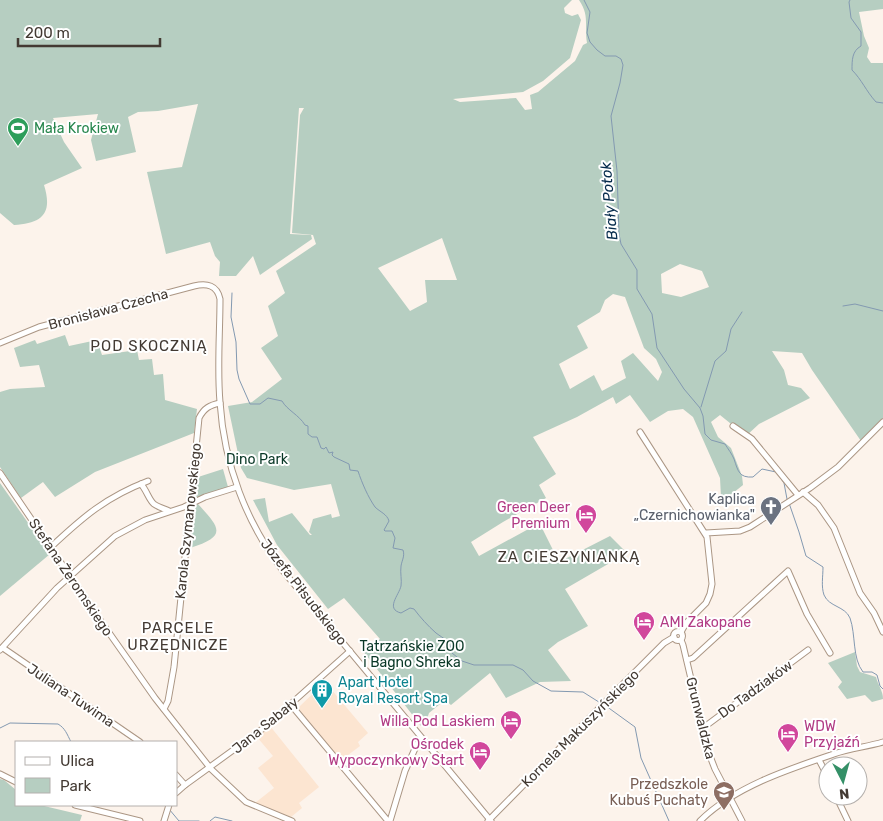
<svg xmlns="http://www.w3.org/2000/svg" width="883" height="821" font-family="Rubik,sans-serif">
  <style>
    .built { fill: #fce5d1 }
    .green { fill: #b6cec1; fill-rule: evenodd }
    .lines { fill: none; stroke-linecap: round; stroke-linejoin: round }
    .stream { stroke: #8399b1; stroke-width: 1 }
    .minor-casing { stroke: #ab9684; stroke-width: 7 }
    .minor { stroke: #fff; stroke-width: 5 }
    .labels { text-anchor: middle; stroke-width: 4; stroke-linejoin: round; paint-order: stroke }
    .leisure-label { font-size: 14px; fill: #27864d; stroke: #fff; text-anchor: start }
    .street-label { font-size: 14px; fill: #433a33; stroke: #fff }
    .park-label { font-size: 14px; fill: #0a3827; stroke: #fff }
    .worship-label { font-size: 14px; fill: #5b616d; stroke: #fff; text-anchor: end }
    .hotel-label { font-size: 14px; fill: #b23c85; stroke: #fff; text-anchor: end }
    .culture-label { font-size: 14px; fill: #0d838f; stroke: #fff; text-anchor: start }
    .education-label { font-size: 14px; fill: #785e54; stroke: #fff; text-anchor: end }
    .water-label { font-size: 15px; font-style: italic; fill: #072c4d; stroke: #fff }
    .neighbourhood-label { font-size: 15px; letter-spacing: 1px; fill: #433a33; stroke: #fff }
  </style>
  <rect width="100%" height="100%" fill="#fcf3eb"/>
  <!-- built -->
  <g class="built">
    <path d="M325,682l43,51 -10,9 2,4 -20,15 -41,-52 1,-3z"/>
    <path d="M270,726l49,61 -20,16 3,5 -11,9 -36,-14 19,-15 -16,-20 15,-12 -16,-19z"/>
  </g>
  <!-- green -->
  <g class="green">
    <path d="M0,0h572l-8,8 1,5 7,3 6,-2 3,6 -11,38 -27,23 -20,11 -70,7 7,3 56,-4 9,12 7,-1 -2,-14 8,-3 37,-31 8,-16 4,-2c-3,-18 3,-27 -8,-43h304v9l-24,3 5,24 5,12 -2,9 4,6h12v357l-22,21 -49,-71 -10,-17 -30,-2 12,19 4,15 13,3 9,10 -51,26 -13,12 -26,-21 -9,7 7,15 13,11 11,28 1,9 -15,12h-7l-1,-19 -27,-61 -10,-8 -15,2 -18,11 -20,-27 -14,9 -3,-7 -36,20 -44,20 23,37 -17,11 7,13 -43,24 -32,20 8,14 55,-30 2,3 5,-3 18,36 51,-26 17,17 -62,36 23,37 -30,16 -10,8 23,31 -31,1 -34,16 -16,-25 -39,32 -6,-5 -16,13 -4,12 -4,1 -58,-75 17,-12 -36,-41 -16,11 -51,-64 -24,-45 12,-2 4,24 23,-9 18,22h2l-3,-3 4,-13 18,-5 1,4 8,-2 -9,-32 -37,6 -47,-12 -6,-10 -13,-62 24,-4 30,-23 -21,-31 17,-12 -10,-30 17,-13 -9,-22 40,-27 -3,-9 -21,-2 8,-118 4,-7h-5l-9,126 21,1 1,4 -52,36 -7,-19 -17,20h-17l1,-14 -5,-6 -5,-14 -44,12 -19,-82 35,-5 16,-63 -40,7 -20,1 -10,5 8,35 -40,9 -5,-21 7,-26 -45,4 11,24 18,26 -38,17c9,29 -2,38 -30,40l-14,-12zM442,238l15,42h-32l2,22 -17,9 -32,-43zM680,264l22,7 7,16 -28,10 -19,-4 -1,-19zM613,294l12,3 19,51 12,11 6,13 -4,9 -25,-28 -12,8 5,17 -24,13 -8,-16 -24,14 -11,-25 29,-16 -11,-22 23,-14 5,-12z"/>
    <path d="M65,335l4,11 28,-6 5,15 35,-5 2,10 13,-1 2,16 9,-1 2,26 32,9 -3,24 -99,39 -40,25 -12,-15 -22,16 -21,-31v-75l10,-3 35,-2 -6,-22 -19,2 -6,-19 21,-8 2,4z"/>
    <path d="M223,469l5,18 -33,13 -2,-2 2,-20z"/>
    <path d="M0,483l50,71 -50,42z"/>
    <path d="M197,503c22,24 32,33 -7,45l4,-43z"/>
    <path d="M855,652l2,14 3,6 16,5c2,8 7,14 7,22l-11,3 -7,-7 -18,4 -9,-12 4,-5 -14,-19z"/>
    <path d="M0,779l4,1 12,10v15h24l42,10 -2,6h-80z"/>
  </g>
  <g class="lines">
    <!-- stream -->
    <g class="stream">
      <path d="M584,0l6,12 -3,21 3,9 7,8 8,6h11l5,3 2,6 -3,18 -9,33 6,55 2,63 2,10 16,26v19l15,25 5,34 27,41 16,19 3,8 2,18 6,6 14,4c3,5 7,10 9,15 4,12 5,19 19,18l9,-8 14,3"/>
      <path d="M850,0l-1,2 2,16 10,14v14c-9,5 -9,14 -9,24 10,10 14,21 24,32l7,1"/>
      <path d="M232,293l-1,24 5,25 1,28 2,9 11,25h10l8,-6 14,3c5,9 17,14 23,24l3,1v8l4,3h5l4,11 3,1 2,-2 3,6 4,-1 -1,3 2,2 15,7 1,6 8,1c4,12 10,26 17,36 5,5 12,7 14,14l-5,9 1,1h7l3,7 -2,10 10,2c2,6 -1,10 -2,16 -1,7 1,14 0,20 -2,9 -16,23 0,27l9,-5 4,1c6,8 14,17 22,24 8,6 15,8 16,20l10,8 12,4h39l10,5 10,11 18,10 32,1 19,12"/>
      <path d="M843,306l12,-2 28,7"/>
      <path d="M701,407l14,-46 11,-10 5,-22 11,-17"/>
      <path d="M780,477l4,6 3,16"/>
      <path d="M789,503l10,29 7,24 17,11c0,10 -2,19 1,28 5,12 21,11 26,23 6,17 2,40 13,54h9l5,3 3,11 3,3"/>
      <path d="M606,706l29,21 6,31 28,63"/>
      <path d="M0,728l10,-5 48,1c7,4 9,10 13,18"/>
      <path d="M169,809l10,12h20"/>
      <path d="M210,821l5,-4 17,4"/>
    </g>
    <!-- minor casing -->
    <g class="minor-casing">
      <g id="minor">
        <path d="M0,343l39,-16 155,-41c13,-3 23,-1 26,13 0,34 -3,69 0,103 4,62 26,121 64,170l207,249"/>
        <path d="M733,426l19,13 46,56"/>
        <path d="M640,432l67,105 5,47 -2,10 -4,9 -20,20 -5,9"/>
        <path d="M0,473l93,137 62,88 56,71 35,33 46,19"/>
        <path d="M141,484c6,7 8,16 13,20 4,3 11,5 15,7"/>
        <path d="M803,492l15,13 16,23 26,65 14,20 9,19"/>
        <path d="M706,533l34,-2 10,-4 60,-39 28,-21 45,-45"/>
        <path d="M51,547c32,-30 55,-50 97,-66"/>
        <circle cx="678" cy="636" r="4.5"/>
        <path d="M681,640l2,5 25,106 7,18 27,52"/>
        <path d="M3,648l137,94"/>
        <path d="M0,650l57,-62 58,-52 30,-16 39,-13 21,-10 32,-10"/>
        <path d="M687,660l6,-2 95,-87 19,43 23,39"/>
        <path d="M291,705l97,116"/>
        <path d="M164,709l4,-8 6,-34 25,-249c5,-10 11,-13 21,-15"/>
        <path d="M702,727l5,-2 101,-75"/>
        <path d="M819,760l9,17"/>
        <path d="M0,774l16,8"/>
        <path d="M176,775l9,10"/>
        <path d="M176,793l9,-8 80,-58 85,-76"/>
        <path d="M836,796l12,25"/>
        <path d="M75,805l65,16"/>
        <path d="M164,821l5,-16"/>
        <path d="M390,821l15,-50 13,-29 3,-4"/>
        <path d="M488,821l131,-133 45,-45 10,-6"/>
        <path d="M700,821c34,-34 89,-52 134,-67 16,-6 33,-7 49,-12"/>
      </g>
    </g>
    <!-- minor -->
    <use href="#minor" class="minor"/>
  </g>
  <!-- icons -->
  <defs>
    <g id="stadium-pin" transform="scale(1.125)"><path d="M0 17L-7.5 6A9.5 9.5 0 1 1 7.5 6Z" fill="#2e9e5b" stroke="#fff"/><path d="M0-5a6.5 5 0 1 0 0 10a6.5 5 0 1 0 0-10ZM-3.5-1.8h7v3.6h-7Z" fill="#fff"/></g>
    <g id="church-pin" transform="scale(1.125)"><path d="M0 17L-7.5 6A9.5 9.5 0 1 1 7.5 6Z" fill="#6b7280" stroke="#fff"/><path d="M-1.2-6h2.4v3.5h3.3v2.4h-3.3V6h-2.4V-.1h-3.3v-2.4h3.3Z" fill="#fff"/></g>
    <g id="hotel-pin" transform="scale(1.125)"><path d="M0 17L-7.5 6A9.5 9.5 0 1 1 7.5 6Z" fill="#d1479c" stroke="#fff"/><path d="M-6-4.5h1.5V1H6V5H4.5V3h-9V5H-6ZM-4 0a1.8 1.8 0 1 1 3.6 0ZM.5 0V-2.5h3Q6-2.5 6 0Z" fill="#fff"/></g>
    <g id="building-pin" transform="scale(1.125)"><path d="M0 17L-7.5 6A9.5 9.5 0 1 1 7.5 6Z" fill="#0f9aa8" stroke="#fff"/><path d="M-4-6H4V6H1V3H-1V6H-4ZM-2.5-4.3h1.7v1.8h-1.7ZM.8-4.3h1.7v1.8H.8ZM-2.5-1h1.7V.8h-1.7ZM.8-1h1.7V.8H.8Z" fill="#fff"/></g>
    <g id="school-pin" transform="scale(1.125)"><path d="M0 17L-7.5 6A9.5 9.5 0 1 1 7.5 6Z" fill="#8d6e63" stroke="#fff"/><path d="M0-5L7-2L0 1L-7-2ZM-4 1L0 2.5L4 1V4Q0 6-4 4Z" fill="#fff"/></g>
  </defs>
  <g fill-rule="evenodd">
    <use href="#stadium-pin" x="18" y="128"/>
    <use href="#church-pin" x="771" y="507"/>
    <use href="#hotel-pin" x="586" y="515"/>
    <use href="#hotel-pin" x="644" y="622"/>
    <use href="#building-pin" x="322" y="690"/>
    <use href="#hotel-pin" x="511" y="721"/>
    <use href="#hotel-pin" x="788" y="734"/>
    <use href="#hotel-pin" x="480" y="752"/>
    <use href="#school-pin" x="724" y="792"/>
  </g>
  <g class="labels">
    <!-- leisure labels -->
    <g class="leisure-label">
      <text x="34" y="133">Mała Krokiew</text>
    </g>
    <!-- street labels -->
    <g class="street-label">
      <text transform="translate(108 309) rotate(-15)" y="5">Bronisława Czecha</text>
      <text transform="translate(188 521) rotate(-84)" y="5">Karola Szymanowskiego</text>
      <text transform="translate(71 577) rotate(56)" y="5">Stefana Żeromskiego</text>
      <text transform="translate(304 592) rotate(52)" y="5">Józefa Piłsudskiego</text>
      <text transform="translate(755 689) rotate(-36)" y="5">Do Tadziaków</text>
      <text transform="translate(71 695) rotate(34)" y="5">Juliana Tuwima</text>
      <text transform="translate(701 718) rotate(76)" y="5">Grunwaldzka</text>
      <text transform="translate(265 725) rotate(-39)" y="5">Jana Sabały</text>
      <text transform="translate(580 728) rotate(-45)" y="5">Kornela Makuszyńskiego</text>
    </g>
    <!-- park labels -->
    <g class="park-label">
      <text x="257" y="464">Dino Park</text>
      <text x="412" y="651">Tatrzańskie ZOO<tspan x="412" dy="16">i Bagno Shreka</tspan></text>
    </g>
    <!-- worship labels -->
    <g class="worship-label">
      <text x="755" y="504">Kaplica<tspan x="755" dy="16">„Czernichowianka"</tspan></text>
    </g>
    <!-- hotel labels -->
    <g class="hotel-label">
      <text x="570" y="512">Green Deer<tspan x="570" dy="16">Premium</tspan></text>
      <text x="660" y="627" text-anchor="start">AMI Zakopane</text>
      <text x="495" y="726">Willa Pod Laskiem</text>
      <text x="804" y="731" text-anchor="start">WDW<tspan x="804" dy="16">Przyjaźń</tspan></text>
      <text x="464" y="749">Ośrodek<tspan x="464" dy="16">Wypoczynkowy Start</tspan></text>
    </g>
    <!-- culture labels -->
    <g class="culture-label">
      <text x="338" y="687">Apart Hotel<tspan x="338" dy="16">Royal Resort Spa</tspan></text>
    </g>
    <!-- education labels -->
    <g class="education-label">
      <text x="708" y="789">Przedszkole<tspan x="708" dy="16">Kubuś Puchaty</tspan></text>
    </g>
    <!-- water labels -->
    <g class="water-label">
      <text transform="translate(609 201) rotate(-95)" y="5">Biały Potok</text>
    </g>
    <!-- neighbourhood labels -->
    <g class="neighbourhood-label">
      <text x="149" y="351">POD SKOCZNIĄ</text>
      <text x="569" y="562">ZA CIESZYNIANKĄ</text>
      <text x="178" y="633">PARCELE<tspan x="178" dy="17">URZĘDNICZE</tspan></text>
    </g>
  </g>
  <!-- legend -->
  <rect x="15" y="741" width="162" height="65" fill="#ffffff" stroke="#b4b0ad"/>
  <rect x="25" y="757" width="25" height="8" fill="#ffffff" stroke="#b4b0ad"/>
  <text x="60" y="766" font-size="15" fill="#433a33">Ulica</text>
  <rect x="25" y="778" width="25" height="15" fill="#b6cec1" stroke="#b4b0ad"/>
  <text x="60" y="791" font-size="15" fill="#433a33">Park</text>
  <!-- north arrow -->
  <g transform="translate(843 781) rotate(174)"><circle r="24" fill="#ffffff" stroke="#b4b0ad"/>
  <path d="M0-4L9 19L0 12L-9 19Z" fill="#349067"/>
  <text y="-8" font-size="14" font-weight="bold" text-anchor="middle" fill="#433a33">N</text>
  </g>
  <!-- scale -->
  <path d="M18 38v8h142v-8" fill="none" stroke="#433a33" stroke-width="2.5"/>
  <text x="25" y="38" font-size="15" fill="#433a33" stroke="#ffffff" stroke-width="4" paint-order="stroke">200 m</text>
</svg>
